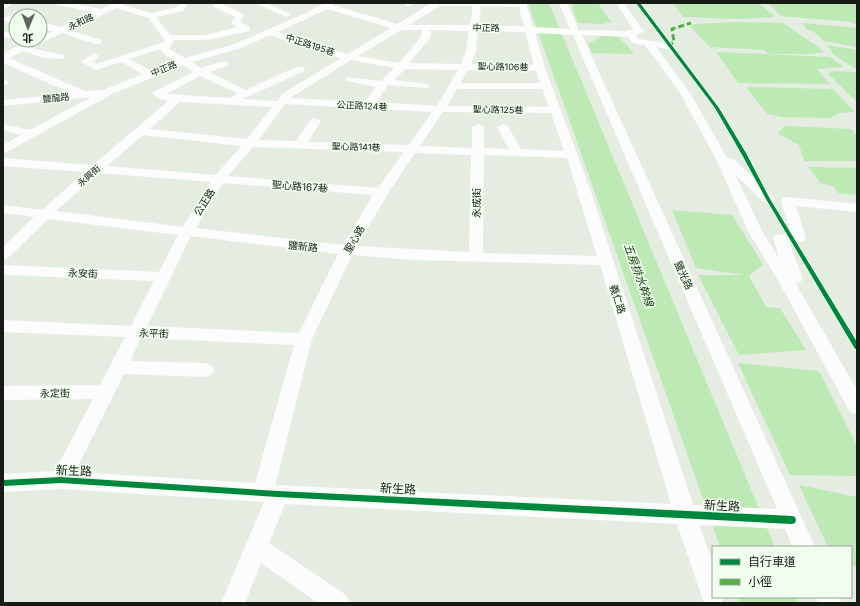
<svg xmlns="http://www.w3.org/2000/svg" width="860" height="606" font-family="Inter,'Noto Sans TC',sans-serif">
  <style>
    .water { fill: #bce9b4 }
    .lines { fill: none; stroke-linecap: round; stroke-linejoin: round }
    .path { stroke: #cbceca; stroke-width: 1; stroke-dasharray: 1 1; stroke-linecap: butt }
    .minor { fill: #fbfcfb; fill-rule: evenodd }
    .quiet { stroke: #55b144; stroke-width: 3; stroke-dasharray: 6 3; stroke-linecap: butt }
    .cycleway-casing { stroke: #effeed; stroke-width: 2 }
    .cycleway { fill: #00873e; fill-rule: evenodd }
    .labels { text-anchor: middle; stroke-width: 3.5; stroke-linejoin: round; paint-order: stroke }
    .far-street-label { font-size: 9px; fill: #161b15; stroke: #effeed }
    .street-label { font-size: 10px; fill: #161b15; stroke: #effeed }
    .water-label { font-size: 11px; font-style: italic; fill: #113809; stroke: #effeed }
    .near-street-label { font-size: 12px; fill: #161b15; stroke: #effeed }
  </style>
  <rect width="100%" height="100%" fill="#e5ede3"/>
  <!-- water -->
  <g class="water">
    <path d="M528,3h21l226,544h-55z"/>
    <path d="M571,3h27l13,19 -9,2 -24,-1z"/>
    <path d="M673,3h86l16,14 -36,2 -56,-2z"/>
    <path d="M768,3h89v22l-6,-3 -70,-6z"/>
    <path d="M736,22l47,1 42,29 -15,2h-42l-4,-4 -54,-3 -20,-20 5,-3z"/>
    <path d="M802,23l55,5v19l-33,-6 -11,-10 -6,-1z"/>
    <path d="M604,35l15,2 15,16 -3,1 -39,-1 -4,-9z"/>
    <path d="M827,45l30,5v18h-3l-20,-13z"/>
    <path d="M716,52l114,5 14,10 -27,2 13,15 -92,-1z"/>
    <path d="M831,71l26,1v30l-29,-28z"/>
    <path d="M746,87l87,2 22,23 -15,1 -10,5 -49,-1 -14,-3z"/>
    <path d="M785,126l66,3 6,7v25h-53l-5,-16 -21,-11z"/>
    <path d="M809,167l48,1v27l-19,-2 -5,-7 -13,-3z"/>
    <path d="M672,210l60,5 31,49 -14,12 17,31 14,1 26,42 -67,5 -41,-80h46l-48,-7z"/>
    <path d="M738,363l81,8 38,75v30l-67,-1z"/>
    <path d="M799,485l58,12v70l-6,-2v-18h-23z"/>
    <path d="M738,597h57l3,6h-58z"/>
  </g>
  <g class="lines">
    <!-- path -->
    <path class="path" d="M649,30h7"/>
    <!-- minor -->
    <g class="minor">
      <path d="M3,3h10l-10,7z"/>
      <path d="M53,3h17l31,6 13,-6h11l-1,2 27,8 26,-6 3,-4h8l-5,8 -27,6 14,18h37l30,-8 -6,-4 4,-6 -21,-10 -2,-4h8l23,11 1,2 -4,6 10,5v4l-43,9h-33l-5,9 16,9 50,-14 71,-31 19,-10h10l-2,2 64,19 35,-21h94l7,24 37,2 -11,-26h8l12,27 47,1 7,-2 -17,-26h8l20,29 -8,3 2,4 30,4 5,3 -5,3 -12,-2 34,46 37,65 7,1 41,40 -2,3h-10l-28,-28 28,59 17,27 -7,-22 2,-3 16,-1 -10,-33 2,-3 5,-1 69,7v8l-61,-6 10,32 -2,3 -15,1 14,37 -3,3 -4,2 61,106v24l-7,-2 -72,-132 -29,-47 -32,-72 -37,-68 -35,-48 -13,-2 -4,-6 -46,-2 233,512h-22l-8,-18 -86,-4 14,38v34h11l-2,6h-18l-27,-79 -392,-20 -16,39 77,52 4,8h-32l-57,-40 -16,40h-24l43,-101 -203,-13 -58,3v-18l52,-3 38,-72 -90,1v-14l97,-1 25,-48 -122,-5v-12l128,6 23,-45 -151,-6v-10l156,7 19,-37 -130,-16 -40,39 -5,2v-13l31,-30 -31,-4v-8l39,5 43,-38 -82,-6v-8l90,7 75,-64 -8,-2 -8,-5 1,-2 40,-20 -10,-7 -71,29 -109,60v-9l18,-10 -18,-5v-6l27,6 61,-33 -88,9v-6l68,-7 -68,-30v-10l29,-13h8v-3l13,-6 -13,-3v-6l21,5 32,-15 -36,-7zM440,6h33l-3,19h-61zM481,6l38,1 5,19h-45zM117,8l31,10 16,21v3l-67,22 -4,-2 6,-6 -5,-3 -13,9 15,8 25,-8 22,12 -40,16 -18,1 -76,-33 14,-7 21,7 19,1 2,-2 -2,-2 -32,-7 31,-15 33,11h6v-4l-31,-10zM327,9l64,19 -43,26 -46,-13 -24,-9zM401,30h21l-1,7 -22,26 -41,-7zM431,30l38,1 -3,20 -5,13 -52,-1 22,-26zM478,31l47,1 9,33 -63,-1 5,-13zM535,33l38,2 204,474 -84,-4 -104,-319 -44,-118zM271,35l25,10 45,13 -59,36 -5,7 -34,-2 61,-28 1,-2 -1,-2h-8l-50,23 -37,-18 18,-6 2,-2 -2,-2 -3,-1 -23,7 -9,-6 49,-14zM160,49l5,6 11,6 -24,10 -23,-12zM351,60l43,8 -13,13 -34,-4 -1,2 1,2 29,6 -11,15 -75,-4zM405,69l53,1 -21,36 -61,-4 12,-17 40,3 1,-2 -1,-2 -34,-4zM468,70l68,1 4,12h-80zM200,76l37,17 -6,5 -65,-4zM457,89h85l7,18 -102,-1zM180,102l92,5 -25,32 -97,-10zM285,104l147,8 -23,33 -101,-3 13,-21 -6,-3 -4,1 -15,22 -37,-1zM443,112l108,1 13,38 -43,-2 -14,-24 -4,-1 -6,3 12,22 -25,-1v-21l-6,-3 -6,3v21l-52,-2zM143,135l98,11 -25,29 -109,-9zM253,147l151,5 -26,36 -150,-12zM415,153l56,2 -2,97 -112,-6 32,-54zM484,155l83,3 30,98 -114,-3zM99,173l112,9 -28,45 -127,-16zM223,183l150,12 -30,50 -147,-17zM191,236l132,16 15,2 -39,79 -152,-7zM352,255l61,5 187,5 71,239 -396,-19 37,-146zM141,338l153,7 -39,138 -180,-11 49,-98 81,3 6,-2 3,-5 -3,-5 -6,-2 -75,-2z"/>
      <path d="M255,3h11l25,11 -4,3 -3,-1z"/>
      <path d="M406,3h10l-7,3h-3z"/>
      <path d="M16,15l2,1h-2v5l-9,1 -4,-3 1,-2z"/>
      <path d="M3,31l13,2v6l-13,-2z"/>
      <path d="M3,78l6,4 -1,2 -5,1z"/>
      <path d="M815,597h24l3,6h-24z"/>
    </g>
    <!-- quiet -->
    <path class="quiet" d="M668,46l6,-4 -2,-13 19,-6"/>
    <!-- cycleway casing -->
    <g class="cycleway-casing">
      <g id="cycleway">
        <path d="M636,3h4l79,105 27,45 24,46 87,143v7h-2l-89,-150 -25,-46 -26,-45z"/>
        <path d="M61,477l217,14 514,25 3,1 1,3 -1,3 -3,1 -514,-27 -217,-14 -58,3v-6z"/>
      </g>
    </g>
    <!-- cycleway -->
    <use href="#cycleway" class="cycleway"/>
  </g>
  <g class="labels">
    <!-- far-street labels -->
    <g class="far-street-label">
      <text transform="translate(81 22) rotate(-24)" y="3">永和路</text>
      <text transform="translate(486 28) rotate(1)" y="3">中正路</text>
      <text transform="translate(310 45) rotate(18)" y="3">中正路195巷</text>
      <text transform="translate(503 67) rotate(1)" y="3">聖心路106巷</text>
      <text transform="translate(164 69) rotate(-22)" y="3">中正路</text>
      <text transform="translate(56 98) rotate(-5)" y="3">鹽龍路</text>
      <text transform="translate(362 106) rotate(3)" y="3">公正路124巷</text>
      <text transform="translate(498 110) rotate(1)" y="3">聖心路125巷</text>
      <text transform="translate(356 147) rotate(2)" y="3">聖心路141巷</text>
      <text transform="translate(89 176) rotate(-41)" y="3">永興街</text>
    </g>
    <!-- street labels -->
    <g class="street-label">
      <text transform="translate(300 186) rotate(4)" y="4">聖心路167巷</text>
      <text transform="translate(204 202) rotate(-58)" y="4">公正路</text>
      <text transform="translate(476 203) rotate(-90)" y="4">永成街</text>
      <text transform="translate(354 239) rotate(-60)" y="4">聖心路</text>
      <text transform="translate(303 246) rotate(6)" y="4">鹽新路</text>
      <text transform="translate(83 273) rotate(3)" y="4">永安街</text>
      <text transform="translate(684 275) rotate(66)" y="4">鹽光路</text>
      <text transform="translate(618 299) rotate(73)" y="4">義仁路</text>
      <text transform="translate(154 333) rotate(2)" y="4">永平街</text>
      <text transform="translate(55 393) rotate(-1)" y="4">永定街</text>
    </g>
    <!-- water labels -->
    <g class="water-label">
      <text transform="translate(639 275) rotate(70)" y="4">五房排水幹線</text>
    </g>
    <!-- near-street labels -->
    <g class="near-street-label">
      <text transform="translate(74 471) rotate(2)" y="4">新生路</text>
      <text transform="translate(398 489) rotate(3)" y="4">新生路</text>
      <text transform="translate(722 506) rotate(3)" y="4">新生路</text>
    </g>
  </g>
  <!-- border -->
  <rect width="860" height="606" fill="none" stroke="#161b15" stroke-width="8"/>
  <!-- legend -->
  <rect x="712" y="546" width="140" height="52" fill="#effeed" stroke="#98a397"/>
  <rect x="720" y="559" width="20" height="6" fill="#00873e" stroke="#98a397"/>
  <text x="748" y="566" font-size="12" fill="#161b15">自行車道</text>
  <rect x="720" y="579" width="20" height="6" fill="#55b144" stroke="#98a397"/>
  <text x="748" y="586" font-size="12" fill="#161b15">小徑</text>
  <!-- north arrow -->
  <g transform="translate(28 28) rotate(181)"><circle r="19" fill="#effeed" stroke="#98a397"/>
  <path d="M0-3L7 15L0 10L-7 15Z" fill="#5e645d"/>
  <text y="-6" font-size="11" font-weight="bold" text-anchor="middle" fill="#161b15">北</text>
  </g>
</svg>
